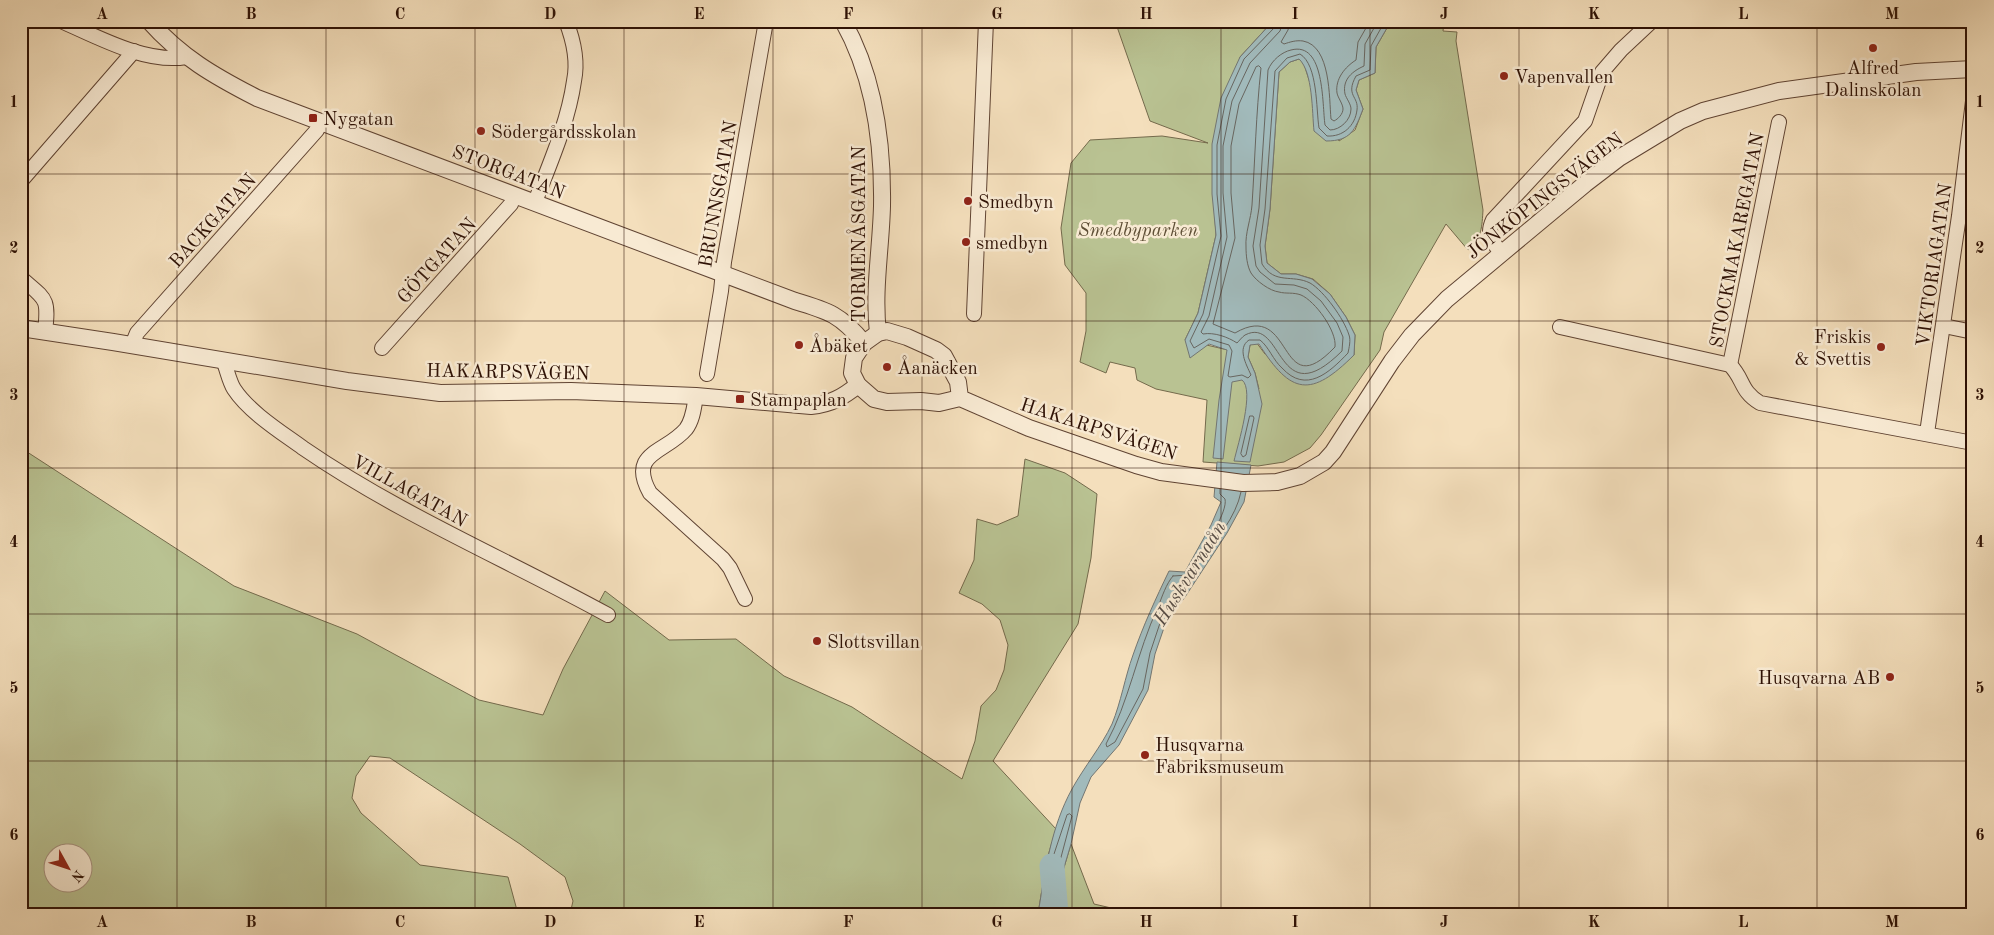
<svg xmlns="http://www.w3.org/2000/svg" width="1994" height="935" font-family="'Old Standard TT',serif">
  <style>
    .green { fill: #b9c292; stroke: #746a4c; fill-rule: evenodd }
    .water { fill: #a1babb; stroke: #737672 }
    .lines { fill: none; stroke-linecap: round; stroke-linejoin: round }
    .shore { stroke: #686660; stroke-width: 1 }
    .river { stroke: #a1babb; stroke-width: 25 }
    .minor-casing { stroke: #604433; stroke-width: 16 }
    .tertiary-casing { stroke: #604433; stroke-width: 18 }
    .minor { stroke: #f8ead3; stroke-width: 14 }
    .tertiary { stroke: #f8ead3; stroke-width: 16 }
    .grid { fill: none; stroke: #2e1105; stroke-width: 1; stroke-opacity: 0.55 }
    .poi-dot { fill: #8f2418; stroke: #f8ead3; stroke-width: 2 }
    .labels { text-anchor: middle; stroke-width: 5; stroke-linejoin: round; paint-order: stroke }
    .poi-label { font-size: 19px; fill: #2e1105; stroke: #f8ead3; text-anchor: start }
    .street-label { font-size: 19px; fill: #2e1105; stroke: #f8ead3 }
    .park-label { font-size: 19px; font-style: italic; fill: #5f4f36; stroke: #f8ead3 }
    .water-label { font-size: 20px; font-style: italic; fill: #564c45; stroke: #f8ead3 }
    .neatline { fill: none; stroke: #2e1105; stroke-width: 2 }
    .grid-label { font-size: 16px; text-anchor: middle; font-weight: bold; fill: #2e1105 }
  </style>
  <rect width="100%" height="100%" fill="#f4dfbc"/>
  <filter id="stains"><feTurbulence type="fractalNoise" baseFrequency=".004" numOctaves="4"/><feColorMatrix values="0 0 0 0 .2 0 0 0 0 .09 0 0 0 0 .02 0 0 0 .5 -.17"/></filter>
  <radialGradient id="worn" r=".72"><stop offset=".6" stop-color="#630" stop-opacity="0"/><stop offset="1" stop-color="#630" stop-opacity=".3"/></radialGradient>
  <!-- green -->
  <g class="green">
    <path d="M1115,21h158l-33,36 -25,162 1,16 -18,78 -13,27 43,10 15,24 16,15 -4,-16 -7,-16 2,-12 6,-3 9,12 89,1 1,-20 -9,-18 -16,-23 -17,-15 -17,-5h-15l-14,-11 -2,-17 5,-37 9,-137 11,-10 9,-3 5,5 5,16 30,61 16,-11 8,-21 -7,-19 3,-10 16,-7 1,-26 15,-26h53l-1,10 14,1 -1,9 27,169c-1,16 -1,29 -15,40l-22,-26 -62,108 -4,18 -59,85 -11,13 -26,14 -26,4 -55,-4 4,-62 -51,-11 -19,-9 -2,-12 -25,-6 -4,11 -26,-11 6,-31v-38l-21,-28 -4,-37 10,-65 19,-23 72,-4 46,7 -58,-22z"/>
    <path d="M21,448l213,138 123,48 122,66 64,15 20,-46 42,-78 64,49 67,-1 48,37 68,31 110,72 13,-38 6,-35 15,-16 8,-20 4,-25 -8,-25 -18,-16 -23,-11 15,-33 3,-41 20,6 21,-9 7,-57 40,14 32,21 -6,64 -13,66 -85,137 63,68 -9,30 -9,55h-468l3,-13 -8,-24 -45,-33 -130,-86 -20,-2 -14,20 -4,22 9,15 59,52 88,12 10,37h-497zM52,852h30v30h-30z"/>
    <path d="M1071,844l23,60 43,10h-83v-13z"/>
  </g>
  <!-- water -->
  <g class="water">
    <path d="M1273,21h118l-15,26 -1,26 -16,7 -3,10 7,19c-8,21 -12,32 -37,32l-12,-10c-2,-19 -1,-59 -15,-72l-9,3 -11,10 -9,137 -5,37 2,17 14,11h15l16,5 18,15 16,23 9,18 -1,20c-43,43 -63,40 -95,-11l-9,1 -2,12 7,16 7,31 -12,58 -16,-1c4,-17 21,-71 8,-81l-10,2 -9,77 -10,-1 6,-58 8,-50 -18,-6 -19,14 -5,-18 13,-27 18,-78 -4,-41v-50l9,-46 19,-41z"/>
    <path d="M1217,462l34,3 -7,37 -17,31 -42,64 -18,22 -12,35 -7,36 -29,55 -28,32 -11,26 -9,41 -17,57v13h-16c7,-43 13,-87 34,-125 12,-22 29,-42 40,-65 9,-22 13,-47 21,-69 10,-29 23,-57 36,-84l16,1 26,-47 10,-23 -7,-5z"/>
  </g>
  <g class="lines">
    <!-- shore -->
    <g class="shore">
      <path d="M1276,21l-1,6 -31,32 -18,40 -9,46v49l4,42 -18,78 -13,27 4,7 15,-9 20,6 3,6 -4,25 2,1 12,-2 6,3 3,-3c-5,-11 -14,-27 -2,-35h11c9,7 13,20 22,28 24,26 47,5 66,-15 1,-5 3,-13 1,-18 -5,-16 -25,-44 -39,-52 -18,-9 -35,2 -48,-19l-2,-19 5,-36 10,-138 12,-13 13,-4c18,11 16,55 19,74l8,8c16,1 28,-10 30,-26 2,-14 -12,-14 -1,-34l14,-6 1,-24 14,-25"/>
      <path d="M1283,21l-3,10 -30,32 -18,38 -9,45v47l4,44 -18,79 -8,16 2,2c11,-2 25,3 34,9 2,-2 5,-6 8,-8 39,-20 31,82 97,16l1,-14 -6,-14 -16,-22 -14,-12 -13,-4 -19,-1 -15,-12 -4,-6 -3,-20 6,-38 9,-138c4,-10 14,-18 23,-20 34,-9 31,54 34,75l5,5c10,0 21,-10 21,-21 0,-5 -5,-11 -6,-15 -3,-15 8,-23 19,-28l1,-22 13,-23"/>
      <path d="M1290,21l-2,9 -7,12 3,2c6,-2 12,-4 19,-3 28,5 26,57 28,78l3,2c4,-2 9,-7 9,-12 0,-5 -5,-11 -6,-16 -2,-14 8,-26 19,-33l2,-18 12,-21"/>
      <path d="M1259,66l2,2c-5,46 -6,92 -9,137 -1,14 -7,28 -6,42 0,8 1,19 5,26 5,8 19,18 28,19 7,2 14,0 22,3 14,6 36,36 34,52 -58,61 -40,-49 -100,-14l-22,-9 22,-86 -4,-45v-47l8,-42 17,-37z"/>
      <path d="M1250,416h3l1,2 -8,37 -3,2 -2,-3z"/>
      <path d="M1220,489v5l5,5c3,13 -20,46 -27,59l2,3 2,-1c14,-20 34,-43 39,-68"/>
      <path d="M1173,576l16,-1 2,3 -10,16 -19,23 -12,36 -7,36 -28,53 -8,5 -1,-3c23,-42 31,-92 52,-137 4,-10 8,-23 15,-31z"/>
      <path d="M1070,814l2,2 -20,75 -3,2 -2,-3 5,-30 15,-45z"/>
    </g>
    <!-- river -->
    <path class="river" d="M1052,866l4,48"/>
    <!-- minor casing -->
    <g class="minor-casing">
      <g id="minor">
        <path d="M61,21c37,16 85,43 125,36"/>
        <path d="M21,181l113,-130"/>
        <path d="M535,202c15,-39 33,-79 39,-121 4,-19 -1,-42 -8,-60"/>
        <path d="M1501,253c-9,-12 -15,-18 -8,-33l92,-99 17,-49 19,-22 31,-29"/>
        <path d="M21,278c25,22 28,19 24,54"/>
        <path d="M974,314l12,-293"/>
        <path d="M1944,326l29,6"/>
        <path d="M1560,327l170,38c14,14 10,26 30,38l213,40"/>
        <path d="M132,345l5,-12 180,-203 4,-9"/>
        <path d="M382,348l129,-144 3,-9"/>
        <path d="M223,360c4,9 6,21 11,29 15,23 47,43 69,59 96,66 203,111 305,167"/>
        <path d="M1730,365l49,-243"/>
        <path d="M707,374l14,-83 3,-29 42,-241"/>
        <path d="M696,396c-2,11 -3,24 -10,33 -20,24 -59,23 -36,64l73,66 7,9 15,31"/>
        <path d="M1927,433l32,-217 14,-115"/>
      </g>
    </g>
    <!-- tertiary casing -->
    <g class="tertiary-casing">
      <g id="tertiary">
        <path d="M149,21c32,36 65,55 108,77l538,203c34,10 46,14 69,42"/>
        <path d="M843,21c31,55 40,123 39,185 -1,42 -9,85 -4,127"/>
        <path d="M21,328l92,14 234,39 93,12 131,-2 125,5 115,10c20,-2 32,-9 47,-21"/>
        <path d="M960,398l-2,-16 -14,-26 -8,-6 -29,-13 -20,-6 -9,2 -14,10 -10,15 -2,15 6,12 16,14 13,3 34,-1 18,2 21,-5 69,30 107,37 25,7 82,11 34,-1 23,-6 24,-14 9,-10 59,-91 20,-26 35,-36 138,-115 34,-26 33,-20 28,-17 23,-10 76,-20 137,-19 57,-3"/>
      </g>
    </g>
    <!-- minor -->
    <use href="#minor" class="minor"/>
    <!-- tertiary -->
    <use href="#tertiary" class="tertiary"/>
  </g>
  <!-- grid -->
  <path class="grid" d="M177,21v893M326,21v893M475,21v893M624,21v893M773,21v893M922,21v893M1072,21v893M1221,21v893M1370,21v893M1519,21v893M1668,21v893M1817,21v893M21,174h1952M21,321h1952M21,468h1952M21,614h1952M21,761h1952"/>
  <!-- markers -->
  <g class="poi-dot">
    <circle cx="1873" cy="48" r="5"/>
    <circle cx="1504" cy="76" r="5"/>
    <rect x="308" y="113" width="10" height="10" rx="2.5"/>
    <circle cx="481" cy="131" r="5"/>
    <circle cx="968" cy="201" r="5"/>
    <circle cx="966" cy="242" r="5"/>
    <circle cx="799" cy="345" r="5"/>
    <circle cx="1881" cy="347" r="5"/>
    <circle cx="887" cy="367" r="5"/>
    <rect x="735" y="394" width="10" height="10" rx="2.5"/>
    <circle cx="817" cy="641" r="5"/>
    <circle cx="1890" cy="677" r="5"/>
    <circle cx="1145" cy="755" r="5"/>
  </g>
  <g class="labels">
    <!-- poi labels -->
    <g class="poi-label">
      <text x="1873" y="74" text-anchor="middle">Alfred<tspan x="1873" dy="22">Dalinskolan</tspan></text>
      <text x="1514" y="83">Vapenvallen</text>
      <text x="323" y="125">Nygatan</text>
      <text x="491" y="138">Södergårdsskolan</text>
      <text x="978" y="208">Smedbyn</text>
      <text x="976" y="249">smedbyn</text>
      <text x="1871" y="343" text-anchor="end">Friskis<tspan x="1871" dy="22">&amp; Svettis</tspan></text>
      <text x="809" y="352">Åbäket</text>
      <text x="897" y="374">Åanäcken</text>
      <text x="750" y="406">Stampaplan</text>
      <text x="827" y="648">Slottsvillan</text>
      <text x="1880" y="684" text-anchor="end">Husqvarna AB</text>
      <text x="1155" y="751">Husqvarna<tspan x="1155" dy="22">Fabriksmuseum</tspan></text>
    </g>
    <!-- street labels -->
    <g class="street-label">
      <text transform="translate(509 171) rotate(21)" y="7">STORGATAN</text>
      <text transform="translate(717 194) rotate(-80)" y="7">BRUNNSGATAN</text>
      <text transform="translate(1544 195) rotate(-38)" y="7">JÖNKÖPINGSVÄGEN</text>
      <text transform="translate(212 220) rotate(-48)" y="7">BACKGATAN</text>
      <text transform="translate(858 234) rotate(-90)" y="7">TORMENÅSGATAN</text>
      <text transform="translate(1736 240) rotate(-79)" y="7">STOCKMAKAREGATAN</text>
      <text transform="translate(436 260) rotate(-48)" y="7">GÖTGATAN</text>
      <text transform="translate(1933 265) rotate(-82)" y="7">VIKTORIAGATAN</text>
      <text transform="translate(508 371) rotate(1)" y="7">HAKARPSVÄGEN</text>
      <text transform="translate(1099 428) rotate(18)" y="7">HAKARPSVÄGEN</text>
      <text transform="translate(410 490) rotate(29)" y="7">VILLAGATAN</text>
    </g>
    <!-- park labels -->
    <g class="park-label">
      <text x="1138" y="236">Smedbyparken</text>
    </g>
    <!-- water labels -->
    <g class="water-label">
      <text transform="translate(1189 573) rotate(-58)" y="7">Huskvarnaån</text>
    </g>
  </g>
  <!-- margin -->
  <rect width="1994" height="935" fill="none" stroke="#f4dfbc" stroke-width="55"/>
  <!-- north arrow -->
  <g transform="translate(68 868) rotate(130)"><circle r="24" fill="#f8ead3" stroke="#a79381"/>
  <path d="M0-4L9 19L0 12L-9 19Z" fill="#8f2418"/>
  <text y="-8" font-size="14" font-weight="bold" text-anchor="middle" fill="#2e1105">N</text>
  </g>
  <rect x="28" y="28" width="1938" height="880" class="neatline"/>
  <g class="grid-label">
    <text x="102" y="19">A</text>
    <text x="251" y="19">B</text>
    <text x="400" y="19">C</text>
    <text x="550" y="19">D</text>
    <text x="699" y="19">E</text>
    <text x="848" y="19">F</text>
    <text x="997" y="19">G</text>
    <text x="1146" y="19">H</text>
    <text x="1295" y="19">I</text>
    <text x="1444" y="19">J</text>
    <text x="1594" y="19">K</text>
    <text x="1743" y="19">L</text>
    <text x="1892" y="19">M</text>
    <text x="14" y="107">1</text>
    <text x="1980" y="107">1</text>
    <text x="14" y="253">2</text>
    <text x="1980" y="253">2</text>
    <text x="14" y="400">3</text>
    <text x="1980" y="400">3</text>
    <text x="14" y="547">4</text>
    <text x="1980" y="547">4</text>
    <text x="14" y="693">5</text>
    <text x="1980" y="693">5</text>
    <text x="14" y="840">6</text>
    <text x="1980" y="840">6</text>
    <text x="102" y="927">A</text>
    <text x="251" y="927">B</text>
    <text x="400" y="927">C</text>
    <text x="550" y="927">D</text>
    <text x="699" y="927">E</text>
    <text x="848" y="927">F</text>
    <text x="997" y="927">G</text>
    <text x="1146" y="927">H</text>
    <text x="1295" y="927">I</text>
    <text x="1444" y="927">J</text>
    <text x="1594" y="927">K</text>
    <text x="1743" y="927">L</text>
    <text x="1892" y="927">M</text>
  </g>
  <rect width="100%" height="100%" filter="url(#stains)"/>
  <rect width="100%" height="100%" fill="url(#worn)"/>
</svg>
